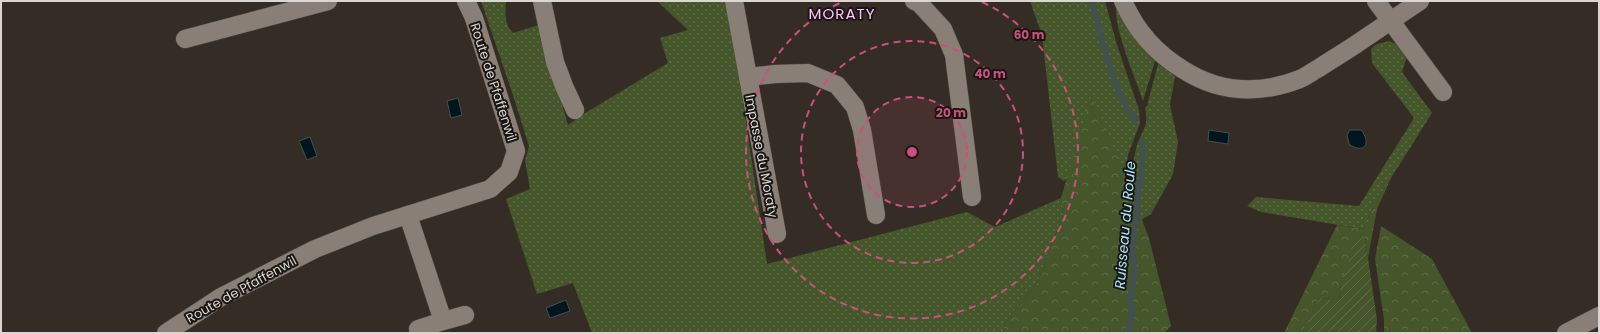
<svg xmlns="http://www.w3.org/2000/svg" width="1600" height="334" font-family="Poppins,sans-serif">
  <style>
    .grass { fill: url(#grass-dots) }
    .forest { fill: url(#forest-crowns) }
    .garden { fill: url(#garden-furrows) }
    .water { fill: #00161e; stroke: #425054 }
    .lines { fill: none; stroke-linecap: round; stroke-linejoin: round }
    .stream { stroke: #425054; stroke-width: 5.5 }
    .street-casing { stroke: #524c45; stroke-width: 19 }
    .street { stroke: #897f76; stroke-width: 18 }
    .ring { fill: none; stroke: #ca517e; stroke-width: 2; stroke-dasharray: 7 5 }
    .labels { text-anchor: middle; stroke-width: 4; stroke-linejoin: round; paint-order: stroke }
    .street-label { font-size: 13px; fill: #dbd6d1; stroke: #1a1613 }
    .water-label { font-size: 14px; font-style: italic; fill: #a8e5fd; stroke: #1a1613 }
    .quarter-label { font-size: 15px; letter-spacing: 1px; fill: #fec2fb; stroke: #1a1613 }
    .centre { fill: #ca517e; stroke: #1a1613; stroke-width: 2 }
    .ring-label { font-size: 12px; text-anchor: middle; font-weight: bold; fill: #ca517e; stroke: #1a1613; stroke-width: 4; stroke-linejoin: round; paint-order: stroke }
  </style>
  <defs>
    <pattern id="grass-dots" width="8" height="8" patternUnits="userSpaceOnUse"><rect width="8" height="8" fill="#45562a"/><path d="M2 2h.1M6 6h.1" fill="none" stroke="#5f6e48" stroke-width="1.8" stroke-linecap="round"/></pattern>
    <pattern id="forest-crowns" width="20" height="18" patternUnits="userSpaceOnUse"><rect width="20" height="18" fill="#45562a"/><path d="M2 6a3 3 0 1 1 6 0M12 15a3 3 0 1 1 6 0" fill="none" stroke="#5f6e48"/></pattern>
    <pattern id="garden-furrows" width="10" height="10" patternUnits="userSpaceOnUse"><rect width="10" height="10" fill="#45562a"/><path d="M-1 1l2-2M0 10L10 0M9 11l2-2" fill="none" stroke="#5f6e48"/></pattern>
  </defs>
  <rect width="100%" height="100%" fill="#352d25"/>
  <!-- grass -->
  <g class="grass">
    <path d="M481,1h25c-1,13 -2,22 7,32l26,-8 29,100 19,-13 81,-49 -8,-25 28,-8 -31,-29h71l39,263 200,-52 28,15 66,-29 2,17 -25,67 -33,40 -2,11h-411l-19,-50 -36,11 -31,-95 24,-10 -5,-28 4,-15 -16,-51z"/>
    <path d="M1030,1h75l12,44 22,65 1,13 -12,32 -4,31 -51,-13 -9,8 -6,-4 -16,-142z"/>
    <path d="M1116,6c11,21 22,38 39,55l-12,40c-8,-24 -29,-72 -27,-95z"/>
    <path d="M1389,41l12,5 6,10 -5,16 30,41 -58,92 -11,24 -102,-17 -14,-6 9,-9 103,9 55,-88 -42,-55 -1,-14 6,-5z"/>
    <path d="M1158,64l17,12 -5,29 8,37 -5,32 -22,40 -20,12 -6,-6c4,-23 5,-48 11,-71 4,-17 14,-21 9,-41l2,-2z"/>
  </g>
  <!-- forest -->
  <g class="forest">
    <path d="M1092,93l57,145 22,88 -7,7h-161l2,-11 33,-40 25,-67 -2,-17z"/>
    <path d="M1391,178l-14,31 -9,49 -3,-20 -24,44 -2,18 -20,-2 -17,35h-18l53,-108 26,4 11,-24z"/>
    <path d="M1381,226l51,33 40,74h-88v-13l-9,-61z"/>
  </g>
  <!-- garden -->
  <path class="garden" d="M1358,236l7,2 12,81 -1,14h-74l17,-35 20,2 2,-18z"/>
  <!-- water -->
  <g class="water">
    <path d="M458,98l4,17 -11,3 -4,-17z"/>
    <path d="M1209,130l20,3 -1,11 -20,-3z"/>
    <path d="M1350,130h11c11,13 3,25 -12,14l-2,-9z"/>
    <path d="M310,137l7,19 -10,4 -8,-19z"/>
    <path d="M566,300l4,11 -20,7 -4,-10z"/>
  </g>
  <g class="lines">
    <!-- stream -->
    <g class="stream">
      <path d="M1092,1c11,40 19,85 43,120"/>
      <path d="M1125,333l4,-5 3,-12 -2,-19 5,-25 -3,-21 12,-102 -2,-7"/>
    </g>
    <!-- street casing -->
    <g class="street-casing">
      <g id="street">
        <path d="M542,1l13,61 9,24 11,24"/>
        <path d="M734,1l43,233"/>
        <path d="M914,1l5,2 24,26 11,26 18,142"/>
        <path d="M1123,1c12,28 33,52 59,68 37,24 77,26 118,10 7,-3 13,-8 19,-11 12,-8 24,-15 36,-23 22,-15 43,-29 65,-44"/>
        <path d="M1376,1l67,91"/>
        <path d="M185,39l143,-38"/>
        <path d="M748,77l27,-3 33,-1 29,12 18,22 7,23 14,85"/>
        <path d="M408,215l35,106 22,-6"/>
        <path d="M418,329l25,-8"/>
        <path d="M166,333l55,-36 94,-48 58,-23 117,-37 19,-17 7,-21 -42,-133 -8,-17"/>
        <path d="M1566,333l33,-17"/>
      </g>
    </g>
    <!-- street -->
    <use href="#street" class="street"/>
  </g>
  <!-- distance rings -->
  <circle cx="912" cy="152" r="55" fill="#ca517e" fill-opacity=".12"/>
  <g class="ring">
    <circle cx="912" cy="152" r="55"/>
    <circle cx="912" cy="152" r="111"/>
    <path d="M982 2A166 166 0 1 1 842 2"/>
  </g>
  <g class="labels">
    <!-- street labels -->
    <g class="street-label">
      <text transform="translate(494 82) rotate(72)" y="5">Route de Pfaffenwil</text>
      <text transform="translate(762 156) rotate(79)" y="5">Impasse du Moraty</text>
      <text transform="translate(241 289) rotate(-29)" y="5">Route de Pfaffenwil</text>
    </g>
    <!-- water labels -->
    <g class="water-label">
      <text transform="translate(1125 225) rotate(-85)" y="5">Ruisseau du Roule</text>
    </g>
    <!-- quarter labels -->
    <g class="quarter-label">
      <text x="842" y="19">MORATY</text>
    </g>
  </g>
  <circle cx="912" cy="152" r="6" class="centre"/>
  <g class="ring-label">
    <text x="1029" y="39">60 m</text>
    <text x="990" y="78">40 m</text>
    <text x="951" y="117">20 m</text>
  </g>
  <!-- border -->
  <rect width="1600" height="334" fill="none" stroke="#dbd6d1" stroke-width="4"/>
</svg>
